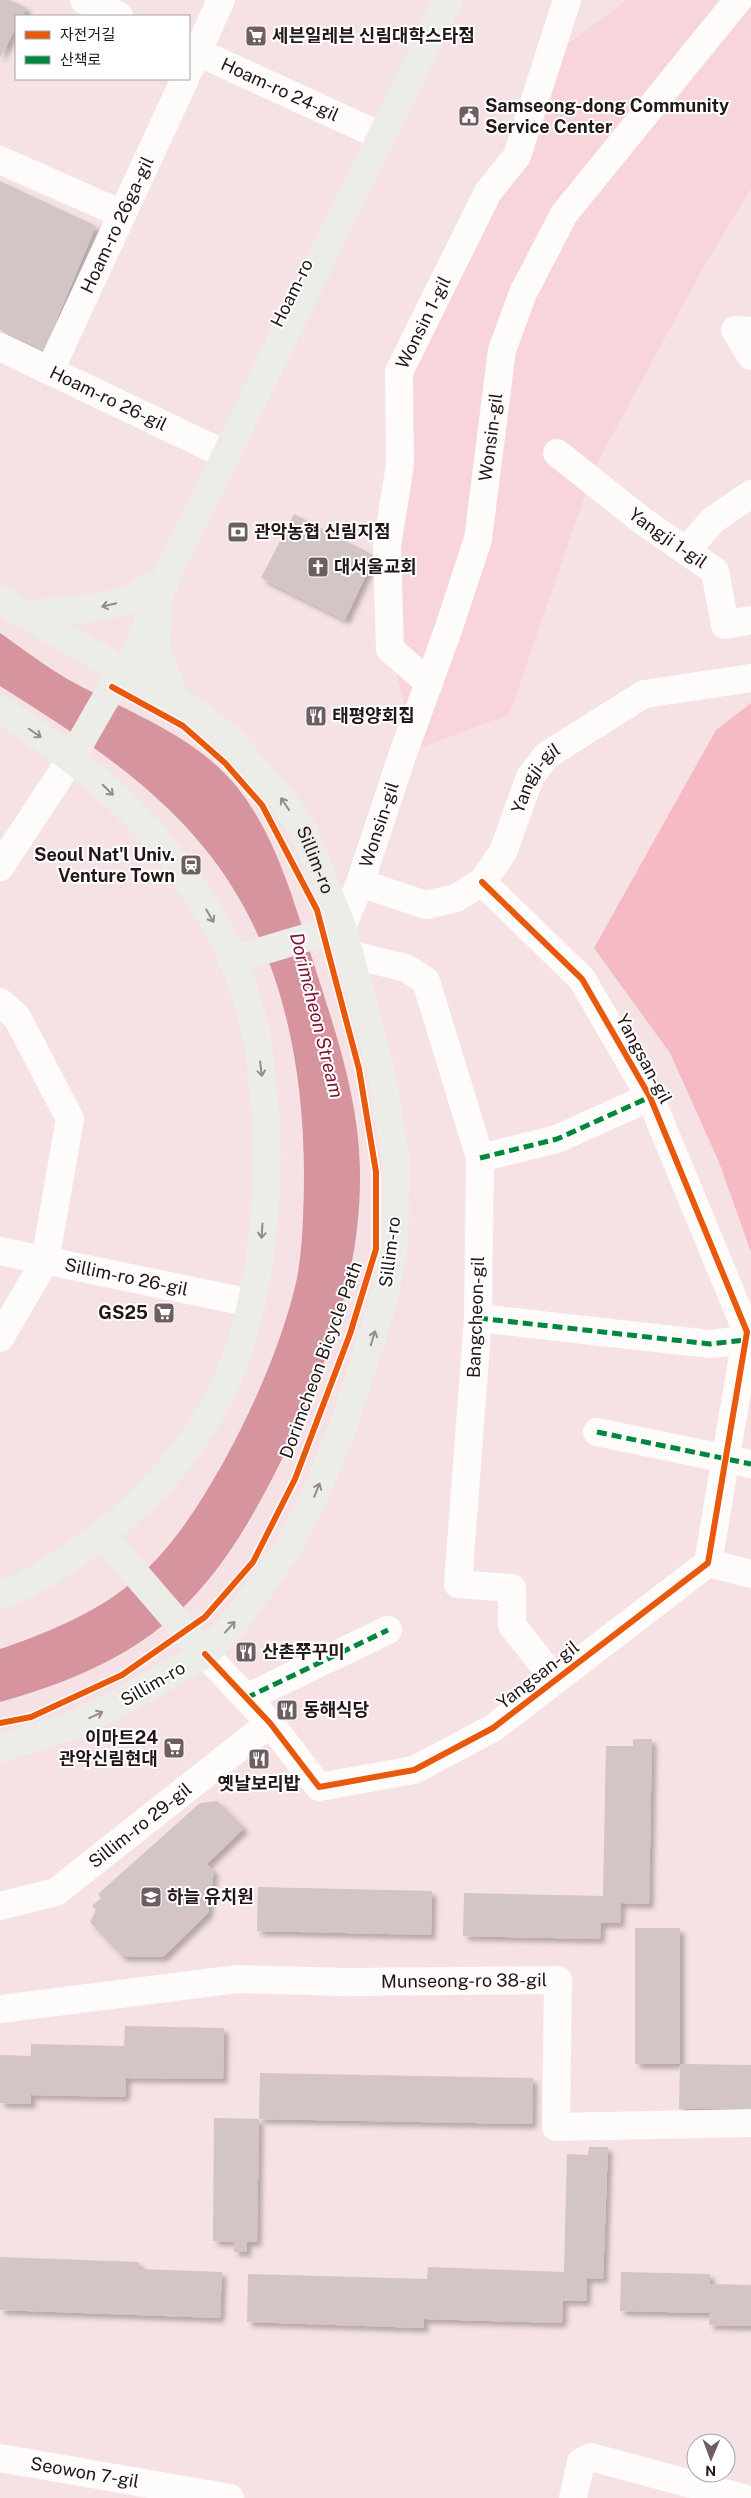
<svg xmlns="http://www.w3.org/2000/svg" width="751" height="2498" font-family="'Public Sans','Noto Sans KR',sans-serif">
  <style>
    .built { fill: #f7d5da }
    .forest { fill: #f5bac3 }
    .water { fill: #d6949f }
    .building { fill: #d3c4c6; filter: url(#shadow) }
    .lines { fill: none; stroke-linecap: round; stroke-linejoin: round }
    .minor { stroke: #fefbfb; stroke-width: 28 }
    .major { stroke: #ecede8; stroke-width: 28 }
    .quiet { stroke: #00873e; stroke-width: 5; stroke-dasharray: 10 5; stroke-linecap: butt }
    .cycleway-casing { stroke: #fff; stroke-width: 9 }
    .cycleway { stroke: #e8590c; stroke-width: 6 }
    .oneway { stroke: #928d8b }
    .labels { text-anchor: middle; stroke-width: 4; stroke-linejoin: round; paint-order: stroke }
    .poi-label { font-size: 18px; font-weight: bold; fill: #231719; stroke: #fff; text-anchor: start }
    .street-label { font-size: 18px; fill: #231719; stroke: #fff }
    .water-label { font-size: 19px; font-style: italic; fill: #801636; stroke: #fff }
  </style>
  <defs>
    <filter id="shadow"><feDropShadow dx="4.5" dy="4.5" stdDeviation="2.5" flood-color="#0004"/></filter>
  </defs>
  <rect width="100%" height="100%" fill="#f6e2e5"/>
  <!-- built -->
  <path class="built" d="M627,0h124v189l-47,77 -110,203 -85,246 -92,34 -23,-83 5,-294 170,-329z"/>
  <!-- forest -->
  <path class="forest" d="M751,703v549l-32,-90 -49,-109 -76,-105 122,-218z"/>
  <!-- water -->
  <path class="water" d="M0,633c23,16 45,33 69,47 58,32 125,54 168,107 39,49 56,112 75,171 22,69 48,142 48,216 1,106 -39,210 -87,303 -29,56 -61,109 -111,149 -47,38 -105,60 -162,76v-53c37,-12 90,-34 121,-58 44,-32 75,-80 102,-128 29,-53 54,-109 70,-168 7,-25 9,-52 10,-78 5,-105 -8,-215 -58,-308 -54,-102 -150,-163 -245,-223z"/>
  <!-- building -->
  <g class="building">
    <path d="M0,0h10l17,8 -4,8h-7v12l-16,30z"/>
    <path d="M0,181l96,45 -52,124 -44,-20z"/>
    <path d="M294,514l81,42 -30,64 -84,-42z"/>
    <path d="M633,1739h19l-3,165 -28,-1 -1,20h-19l-1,16 -137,-3 1,-43 139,3 3,-150h27z"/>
    <path d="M217,1801l27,27 -37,36 7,7 -6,42 -45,44h-40l-33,-35 6,-12 -4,-4 9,-8 -3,-4 102,-91z"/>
    <path d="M258,1887l174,4 -1,44 -174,-4z"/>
    <rect x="635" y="1928" width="45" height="136"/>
    <path d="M125,2026l99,2 -1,51 -97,-1 -1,19 -94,-2v9l-31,-1v-48l31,1v-12l93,2z"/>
    <path d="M680,2064l71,1v44h-72z"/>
    <path d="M260,2073l273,5 -1,46 -273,-5z"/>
    <path d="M214,2118l45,1 -2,123h-10v10h-13v-10l-21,-1z"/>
    <path d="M589,2147h19l-5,132 -16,-1 -1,23h-23l-1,22 -138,-4v9l-177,-6 1,-48 179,5 1,-12 136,5 3,-118 21,1z"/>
    <path d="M0,2257l139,5v7l83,3 -2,46 -220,-8z"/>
    <path d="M621,2272l89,2v10l41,1v41l-42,-1 1,-12 -90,-2z"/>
  </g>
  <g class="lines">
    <!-- minor -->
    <g class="minor">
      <path d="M84,0l35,16"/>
      <path id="s1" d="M189,48l181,83"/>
      <path d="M189,70l32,-70"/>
      <path d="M0,160l122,54"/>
      <path d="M751,331l-16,-1 16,26"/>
      <path id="s2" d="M0,347l216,103"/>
      <path id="s3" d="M50,370l135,-291"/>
      <path id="s4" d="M557,453l87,69 71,49 10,54 26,-5"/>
      <path d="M686,551l27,-31 38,-26"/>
      <path id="s5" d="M429,683l-39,-34 -3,-103 13,-81 -1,-93 89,-180 29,-36 50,-156"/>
      <path d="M0,867l71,-108"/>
      <path id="s6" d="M360,883l66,22 30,-7 26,-16 21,-30 27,-75 17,-22 97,-61 107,-16"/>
      <path id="s7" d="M342,927l18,-44 41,-124 47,-129 30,-91 24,-189 21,-57 41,-79 174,-214"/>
      <path d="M349,954l57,14 20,13 54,177 -2,160 -20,266 54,4v37l43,55"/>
      <path d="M0,1002l17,15 53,102 -25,142 -45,77"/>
      <path d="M480,1158l77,-19 93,-42"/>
      <path id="s8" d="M0,1251l251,52"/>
      <path d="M478,1318l232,26 35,-4 6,3"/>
      <path d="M597,1432l154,32"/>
      <path d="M708,1563l43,11"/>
      <path d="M205,1654l65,69 49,64 95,-17 79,-42 215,-165 39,-231 -97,-235 -68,-118 -100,-97"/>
      <path d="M246,1698l142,-68"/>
      <path id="s9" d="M0,1906l56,-14 214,-169"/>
      <path id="s10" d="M0,2009l238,-30 107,3 213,-2 -2,147 195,-4"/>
      <path id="s11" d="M0,2458l230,40"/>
      <path d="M573,2498l8,-36 10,-5 152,41"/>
    </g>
    <!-- major -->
    <g class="major">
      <path id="s12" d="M0,600l200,115 31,26 51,58 22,33 38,95 39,143 15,91 -2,83 -10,55 -40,125 -31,76 -26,49 -55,77 -27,28 -91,52 -42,20 -72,22"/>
      <path d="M158,613l-2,34 19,53"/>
      <path d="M25,615l75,-8 32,-8 20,-14"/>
      <path d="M0,708c34,25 70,48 102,76 42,36 80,83 108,131 21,35 37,78 46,118 3,12 4,26 5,38 12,88 5,206 -26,289 -32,84 -93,150 -167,199 -21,14 -44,28 -68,36"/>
      <path d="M71,759l43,-75 14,-12 43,-105 277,-567"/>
      <path d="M232,960l110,-33"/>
      <path d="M103,1536l102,118"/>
    </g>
    <!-- quiet -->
    <g class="quiet">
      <path d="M480,1158l77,-19 93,-42"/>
      <path d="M478,1318l232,26 35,-4 4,2"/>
      <path d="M597,1432l154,32"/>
      <path d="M246,1698l142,-68"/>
    </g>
    <!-- cycleway casing -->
    <g class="cycleway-casing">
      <g id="cycleway">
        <path d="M205,1654l65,69 49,64 95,-17 79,-42 215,-165 39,-231 -97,-235 -68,-118 -100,-97"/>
        <path d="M0,1723l31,-6 91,-42 83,-58 48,-55 42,-83 55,-145 26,-85v-77l-17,-103 -42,-159 -55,-105 -37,-42 -42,-37 -71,-39"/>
      </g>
    </g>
    <!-- cycleway -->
    <use href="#cycleway" class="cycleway"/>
  </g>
  <!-- one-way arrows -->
  <defs><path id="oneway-shaft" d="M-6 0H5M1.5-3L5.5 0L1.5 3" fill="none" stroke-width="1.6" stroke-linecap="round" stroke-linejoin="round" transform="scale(1.25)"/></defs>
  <g class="oneway">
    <use href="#oneway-shaft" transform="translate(109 605) rotate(167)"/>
    <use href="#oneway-shaft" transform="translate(35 733) rotate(35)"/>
    <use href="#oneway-shaft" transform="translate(108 790) rotate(45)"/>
    <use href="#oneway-shaft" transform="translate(285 804) rotate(-124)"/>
    <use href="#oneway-shaft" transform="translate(210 916) rotate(60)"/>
    <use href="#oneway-shaft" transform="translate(261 1069) rotate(83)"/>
    <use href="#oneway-shaft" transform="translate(262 1231) rotate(94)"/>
    <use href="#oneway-shaft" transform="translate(373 1338) rotate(-73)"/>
    <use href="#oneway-shaft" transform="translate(317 1490) rotate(-68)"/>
    <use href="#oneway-shaft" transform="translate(230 1627) rotate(-48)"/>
    <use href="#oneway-shaft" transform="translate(96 1715) rotate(-25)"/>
  </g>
  <!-- icons -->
  <defs>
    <g id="supermarket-square" transform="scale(1.125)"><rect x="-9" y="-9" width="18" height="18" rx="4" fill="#6d5e60" stroke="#fff"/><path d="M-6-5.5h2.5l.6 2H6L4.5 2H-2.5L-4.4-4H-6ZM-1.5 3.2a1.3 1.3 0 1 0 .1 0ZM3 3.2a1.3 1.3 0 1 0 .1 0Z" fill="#fff"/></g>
    <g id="civic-square" transform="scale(1.125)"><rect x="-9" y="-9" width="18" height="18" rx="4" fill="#6d5e60" stroke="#fff"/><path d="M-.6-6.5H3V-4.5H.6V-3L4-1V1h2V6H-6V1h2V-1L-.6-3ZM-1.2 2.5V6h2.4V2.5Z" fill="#fff"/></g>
    <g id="bank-square" transform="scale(1.125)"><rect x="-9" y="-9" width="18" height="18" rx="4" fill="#6d5e60" stroke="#fff"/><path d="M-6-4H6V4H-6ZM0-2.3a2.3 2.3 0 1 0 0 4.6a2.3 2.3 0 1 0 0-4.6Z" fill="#fff"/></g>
    <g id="church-square" transform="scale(1.125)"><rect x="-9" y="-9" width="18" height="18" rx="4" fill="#6d5e60" stroke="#fff"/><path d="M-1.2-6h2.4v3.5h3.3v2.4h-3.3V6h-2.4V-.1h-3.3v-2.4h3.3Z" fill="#fff"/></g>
    <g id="restaurant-square" transform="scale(1.125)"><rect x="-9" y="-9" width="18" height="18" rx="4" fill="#6d5e60" stroke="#fff"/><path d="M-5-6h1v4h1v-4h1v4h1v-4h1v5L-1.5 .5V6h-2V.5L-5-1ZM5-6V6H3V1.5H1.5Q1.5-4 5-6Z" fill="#fff"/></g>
    <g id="station-square" transform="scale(1.125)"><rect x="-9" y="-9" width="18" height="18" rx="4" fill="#6d5e60" stroke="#fff"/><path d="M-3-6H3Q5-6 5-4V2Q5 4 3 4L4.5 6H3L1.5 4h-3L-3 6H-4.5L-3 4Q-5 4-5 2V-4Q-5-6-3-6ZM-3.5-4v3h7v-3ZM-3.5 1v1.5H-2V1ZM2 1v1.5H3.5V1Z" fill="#fff"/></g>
    <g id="school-square" transform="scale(1.125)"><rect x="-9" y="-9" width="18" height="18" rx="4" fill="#6d5e60" stroke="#fff"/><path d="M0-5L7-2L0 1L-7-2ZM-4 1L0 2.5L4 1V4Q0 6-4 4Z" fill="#fff"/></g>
  </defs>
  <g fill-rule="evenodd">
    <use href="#supermarket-square" x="256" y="36"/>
    <use href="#civic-square" x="469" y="116"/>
    <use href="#bank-square" x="238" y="532"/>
    <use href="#church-square" x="318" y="567"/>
    <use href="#restaurant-square" x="316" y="716"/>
    <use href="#station-square" x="191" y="865"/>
    <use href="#supermarket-square" x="164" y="1313"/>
    <use href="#restaurant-square" x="246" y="1652"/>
    <use href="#restaurant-square" x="287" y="1710"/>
    <use href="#supermarket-square" x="174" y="1748"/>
    <use href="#restaurant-square" x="259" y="1759"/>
    <use href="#school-square" x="151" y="1897"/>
  </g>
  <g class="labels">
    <!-- poi labels -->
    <g class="poi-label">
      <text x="272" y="42">세븐일레븐 신림대학스타점</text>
      <text x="485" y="112">Samseong-dong Community<tspan x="485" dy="21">Service Center</tspan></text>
      <text x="254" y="538">관악농협 신림지점</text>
      <text x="334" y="573">대서울교회</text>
      <text x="332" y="722">태평양회집</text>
      <text x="175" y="861" text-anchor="end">Seoul Nat'l Univ.<tspan x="175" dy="21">Venture Town</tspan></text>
      <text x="148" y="1319" text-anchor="end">GS25</text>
      <text x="262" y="1658">산촌쭈꾸미</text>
      <text x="303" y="1716">동해식당</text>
      <text x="158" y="1744" text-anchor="end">이마트24<tspan x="158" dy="21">관악신림현대</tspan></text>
      <text x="259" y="1790" text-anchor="middle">옛날보리밥</text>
      <text x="167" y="1903">하늘 유치원</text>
    </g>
    <!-- street labels -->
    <g class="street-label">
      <text dy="6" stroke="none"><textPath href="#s1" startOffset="100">Hoam-ro 24-gil</textPath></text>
      <text dy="6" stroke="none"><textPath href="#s3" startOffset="160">Hoam-ro 26ga-gil</textPath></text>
      <text transform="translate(292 293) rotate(-64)" y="6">Hoam-ro</text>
      <text dy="6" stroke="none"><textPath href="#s5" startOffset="385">Wonsin 1-gil</textPath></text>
      <text dy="6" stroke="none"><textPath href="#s2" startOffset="120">Hoam-ro 26-gil</textPath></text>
      <text dy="6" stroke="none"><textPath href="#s7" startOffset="514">Wonsin-gil</textPath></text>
      <text dy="6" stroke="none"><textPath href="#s4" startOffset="140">Yangji 1-gil</textPath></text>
      <text dy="6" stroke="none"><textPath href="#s6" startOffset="249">Yangji-gil</textPath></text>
      <text dy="6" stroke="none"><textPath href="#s7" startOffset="109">Wonsin-gil</textPath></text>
      <text dy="6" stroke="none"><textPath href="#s12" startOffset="418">Sillim-ro</textPath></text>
      <text transform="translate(644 1059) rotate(62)" y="6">Yangsan-gil</text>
      <text transform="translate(390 1252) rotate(-83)" y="6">Sillim-ro</text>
      <text dy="6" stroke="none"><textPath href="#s8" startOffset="129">Sillim-ro 26-gil</textPath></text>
      <text transform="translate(476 1317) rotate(-88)" y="6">Bangcheon-gil</text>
      <text transform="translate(321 1360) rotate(-70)" y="6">Dorimcheon Bicycle Path</text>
      <text transform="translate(538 1675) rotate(-38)" y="6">Yangsan-gil</text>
      <text transform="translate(153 1684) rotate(-30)" y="6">Sillim-ro</text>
      <text dy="6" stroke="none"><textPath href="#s9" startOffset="165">Sillim-ro 29-gil</textPath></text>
      <text dy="6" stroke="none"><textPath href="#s10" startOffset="466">Munseong-ro 38-gil</textPath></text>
      <text dy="6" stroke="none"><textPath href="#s11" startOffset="86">Seowon 7-gil</textPath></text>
    </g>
    <!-- water labels -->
    <g class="water-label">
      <text transform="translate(317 1015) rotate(76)" y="7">Dorimcheon Stream</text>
    </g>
  </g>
  <!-- legend -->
  <rect x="15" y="15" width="175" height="65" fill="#ffffff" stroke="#a7a2a3"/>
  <rect x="25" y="31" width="25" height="8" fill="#e8590c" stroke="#a7a2a3"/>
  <text x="60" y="40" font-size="15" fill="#231719">자전거길</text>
  <rect x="25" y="56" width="25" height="8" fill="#00873e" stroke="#a7a2a3"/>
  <text x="60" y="65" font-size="15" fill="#231719">산책로</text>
  <!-- north arrow -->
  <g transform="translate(711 2458) rotate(181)"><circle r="24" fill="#ffffff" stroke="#a7a2a3"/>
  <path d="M0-4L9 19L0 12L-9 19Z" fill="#6d5e60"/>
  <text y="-8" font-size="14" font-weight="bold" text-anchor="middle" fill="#231719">N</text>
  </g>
</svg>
